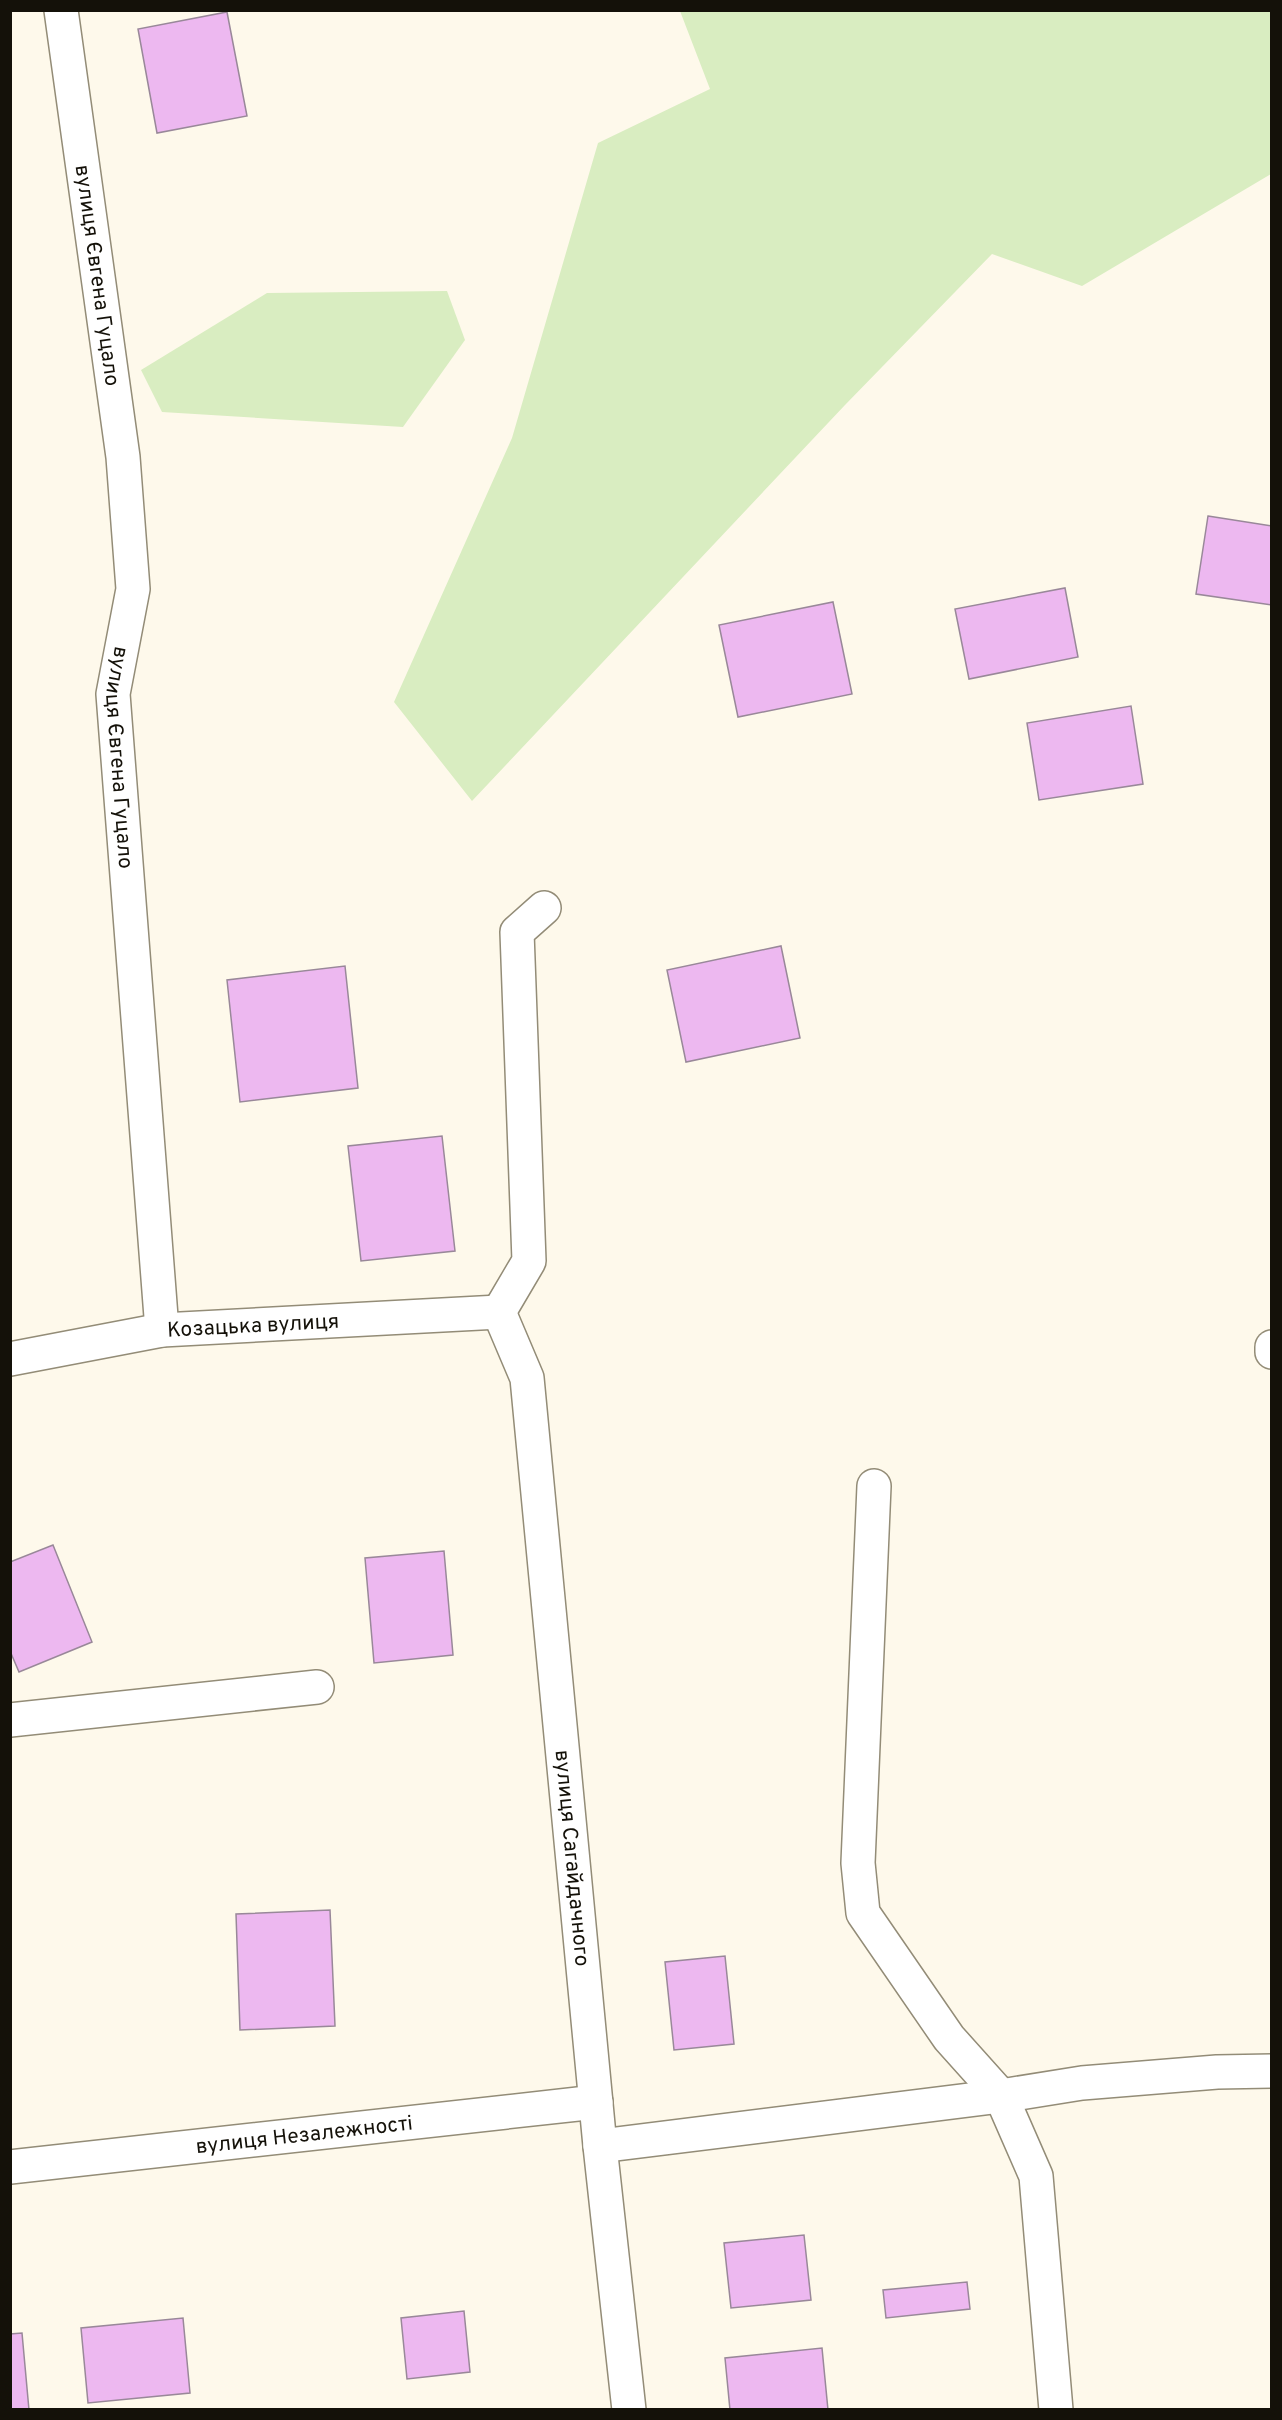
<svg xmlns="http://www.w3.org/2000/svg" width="1282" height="2420" font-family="Overpass,sans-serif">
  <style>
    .green { fill: #d9edc1 }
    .building { fill: #edb8f0; stroke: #989; stroke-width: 1.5 }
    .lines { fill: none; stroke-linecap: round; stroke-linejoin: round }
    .minor-casing { stroke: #938c77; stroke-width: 36 }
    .minor { stroke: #fff; stroke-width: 33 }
    .labels { text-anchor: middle; stroke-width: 4.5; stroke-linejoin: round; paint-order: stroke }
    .street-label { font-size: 21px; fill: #141109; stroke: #fff }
  </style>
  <rect width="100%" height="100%" fill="#fef9eb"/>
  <!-- green -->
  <g class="green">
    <path d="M680,11h591v163l-189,112 -90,-32 -147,151 -373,396 -78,-99 118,-264 86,-295 112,-54z"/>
    <path d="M447,291l18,49 -62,87 -241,-15 -21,-42 126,-77z"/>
  </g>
  <!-- building -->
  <g class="building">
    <path d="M227,12l20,104 -90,17 -19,-104z"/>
    <path d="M1208,516l64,10v79l-76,-11z"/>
    <path d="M1065,588l13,69 -109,22 -14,-70z"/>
    <path d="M833,602l19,92 -114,23 -19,-92z"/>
    <path d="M1131,706l12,78 -104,16 -12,-77z"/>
    <path d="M781,946l19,92 -114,24 -19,-92z"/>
    <path d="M345,966l13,122 -118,14 -13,-122z"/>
    <path d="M442,1136l13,115 -94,10 -13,-115z"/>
    <path d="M53,1545l39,97 -73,30 -9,-21v-89z"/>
    <path d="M444,1551l9,104 -79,8 -9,-105z"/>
    <path d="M330,1910l5,116 -95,4 -4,-116z"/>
    <path d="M725,1956l9,88 -60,6 -9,-88z"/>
    <path d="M804,2235l7,65 -80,8 -7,-65z"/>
    <path d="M967,2282l3,27 -84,9 -3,-28z"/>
    <path d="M464,2311l6,61 -63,7 -6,-61z"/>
    <path d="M183,2318l7,75 -102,10 -7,-75z"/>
    <path d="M22,2333l7,77h-19v-76z"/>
    <path d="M822,2348l6,62h-98l-5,-52z"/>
  </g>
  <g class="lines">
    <!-- minor casing -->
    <g class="minor-casing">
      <g id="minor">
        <path id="s1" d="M61,10l62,447 10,132 -20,105 49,636"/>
        <path id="s2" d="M499,1312l28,66 73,768 29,264"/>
        <path d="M499,1312l30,-51 -12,-329 27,-24"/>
        <path d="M1272,1347v5"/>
        <path id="s3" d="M10,1359l152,-29 337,-18"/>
        <path d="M874,1486l-16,377 5,50 86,125 52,58 35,80 20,234"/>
        <path d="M10,1720l307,-33"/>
        <path d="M600,2146l401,-50 81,-13 135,-11 55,-1"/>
        <path id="s4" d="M10,2167l586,-65"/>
      </g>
    </g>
    <!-- minor -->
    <use href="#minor" class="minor"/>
  </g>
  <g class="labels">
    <!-- street labels -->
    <g class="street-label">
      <text dy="7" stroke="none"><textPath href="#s1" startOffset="268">вулиця Євгена Гуцало</textPath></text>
      <text dy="7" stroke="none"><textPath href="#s1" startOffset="754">вулиця Євгена Гуцало</textPath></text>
      <text dy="7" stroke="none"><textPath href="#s3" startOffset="246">Козацька вулиця</textPath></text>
      <text dy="7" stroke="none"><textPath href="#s2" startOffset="554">вулиця Сагайдачного</textPath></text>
      <text dy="7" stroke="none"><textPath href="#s4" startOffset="296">вулиця Незалежності</textPath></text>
    </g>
  </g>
  <!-- border -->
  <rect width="1282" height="2420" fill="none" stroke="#141109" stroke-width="24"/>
</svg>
